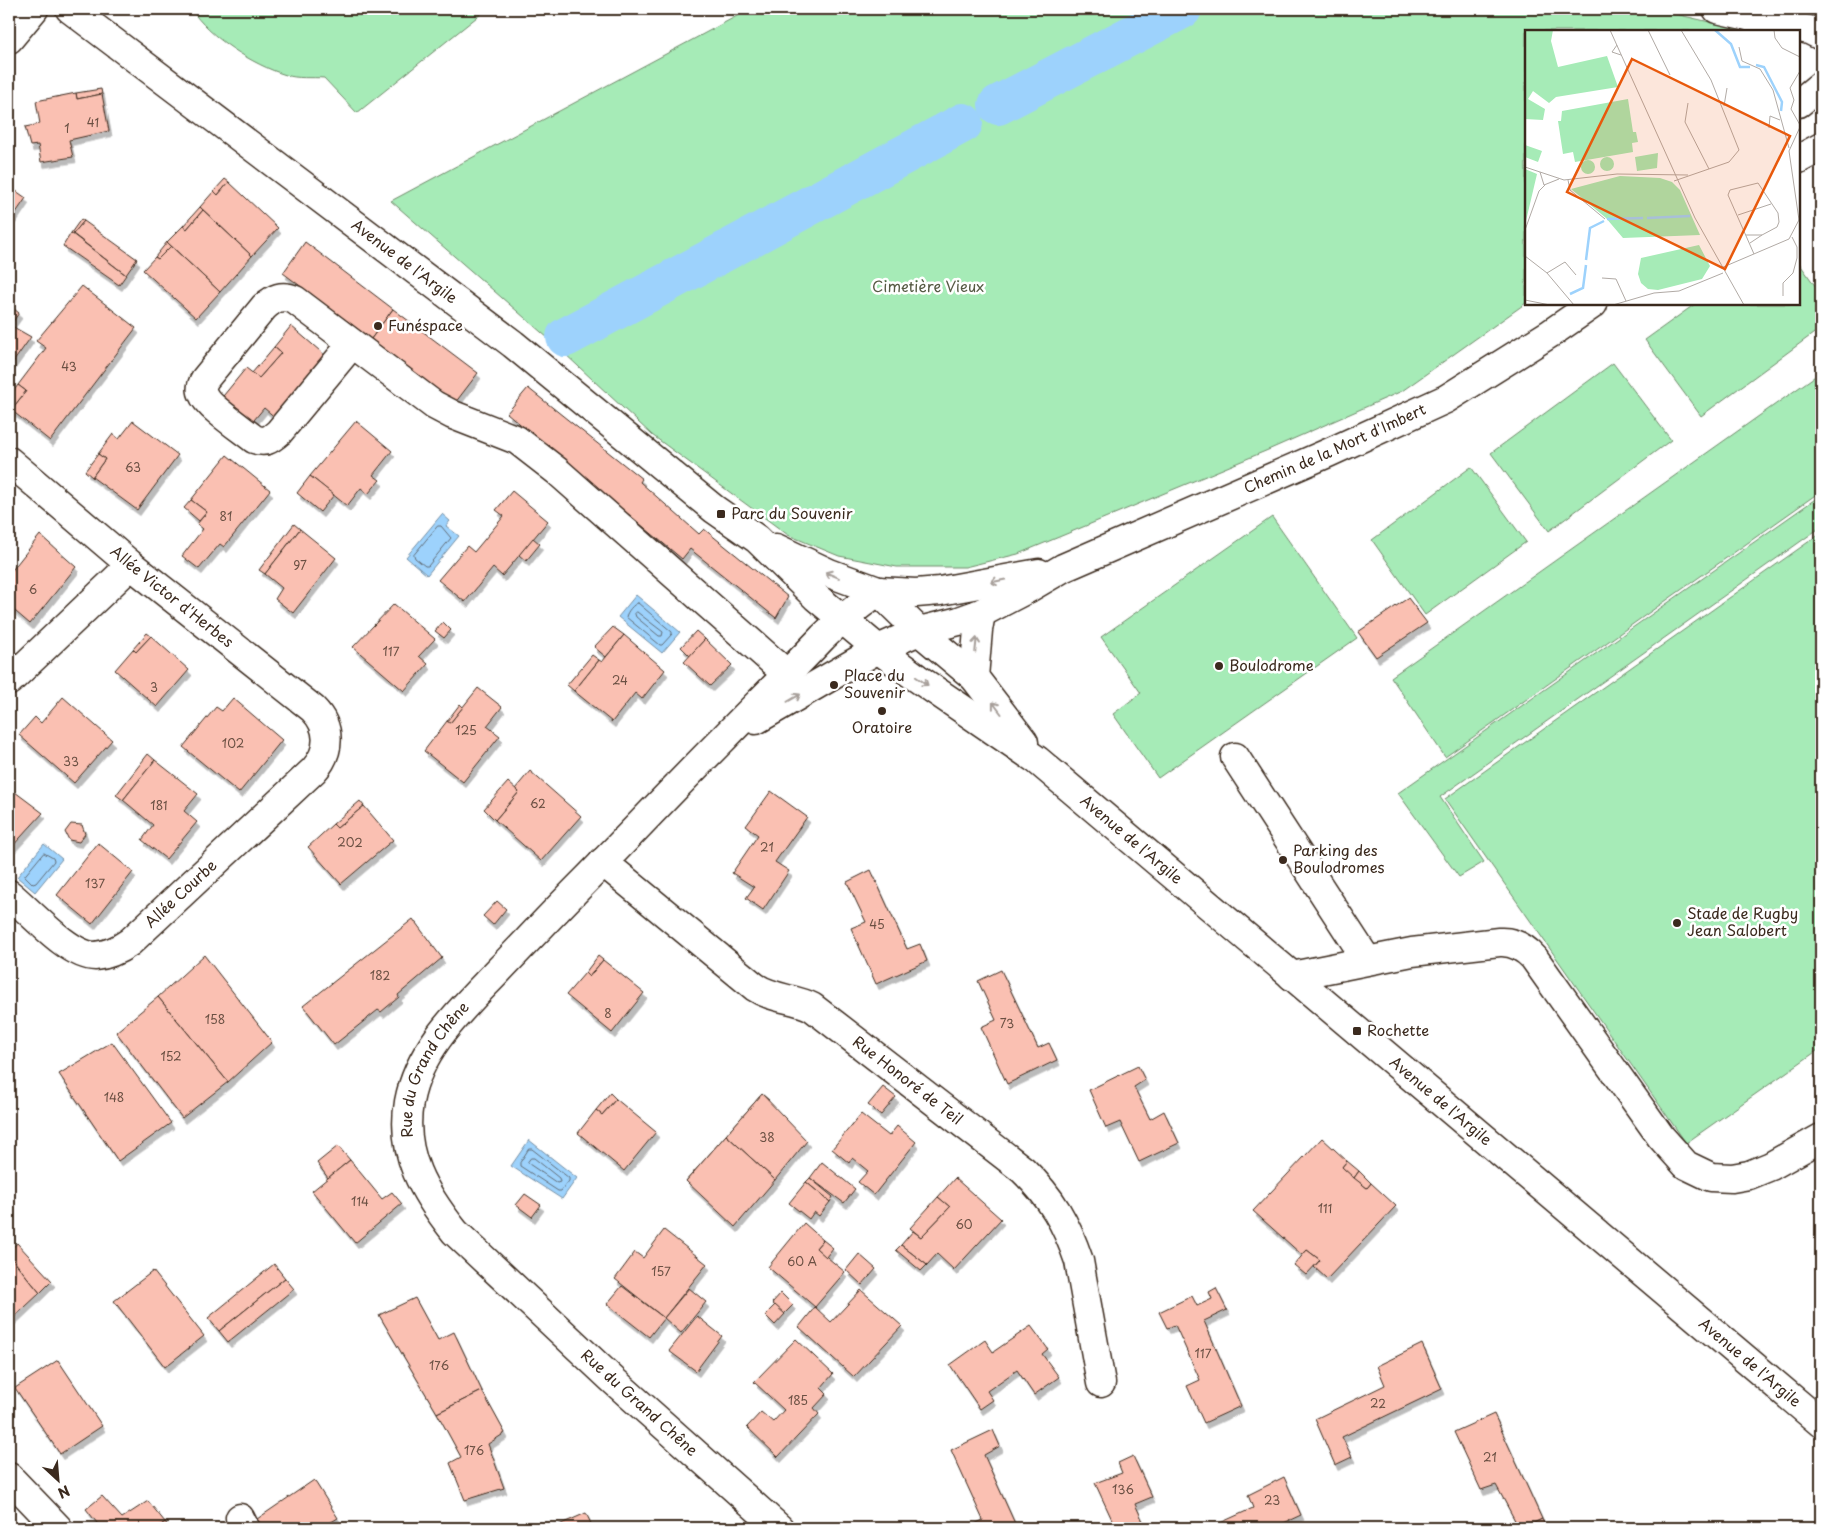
<svg xmlns="http://www.w3.org/2000/svg" width="1830" height="1537" font-family="'Playpen Sans',sans-serif">
  <style>
    .green { fill: #a6ebb7; stroke: #708a6a }
    .water { fill: #9dd2fc; stroke: #768fa3 }
    .lines { fill: none; stroke-linecap: round; stroke-linejoin: round }
    .shore { stroke: #626d77; stroke-width: 1 }
    .canal { stroke: #9dd2fc; stroke-width: 40 }
    .building { fill: #fac0b2; stroke: #3b2a1e; filter: url(#shadow) }
    .minor-casing { stroke: #3b2a1e; stroke-width: 31 }
    .minor { stroke: #fff; stroke-width: 28 }
    .oneway { stroke: #a79f9a }
    .poi-dot { fill: #3b2a1e; stroke: #fff; stroke-width: 2 }
    .labels { text-anchor: middle; stroke-width: 5; stroke-linejoin: round; paint-order: stroke }
    .number-label { font-size: 12px; fill: #6b5043 }
    .street-label { font-size: 15px; fill: #3b2a1e; stroke: #fff }
    .park-label { font-size: 15px; fill: #565a44; stroke: #fff }
    .poi-label { font-size: 15px; fill: #3b2a1e; stroke: #fff; text-anchor: start }
    .inset-river { fill: none; stroke: #9dd2fc; stroke-width: 2.5 }
    .inset-road { fill: none; stroke: #b1aaa5; stroke-width: 1 }
    .view { fill: #e8590c; fill-opacity: 0.15; stroke: #e8590c; stroke-width: 2.5 }
    .inset-edge { fill: none; stroke: #3b2a1e; stroke-width: 2.5 }
  </style>
  <defs>
    <filter id="shadow"><feDropShadow dx="3" dy="5.5" stdDeviation="0" flood-color="#0004"/></filter>
  </defs>
  <rect width="100%" height="100%" fill="#fff"/>
  <filter id="ink" filterUnits="userSpaceOnUse"><feTurbulence type="fractalNoise" baseFrequency=".02" numOctaves="2"/><feDisplacementMap in="SourceGraphic" scale="10" xChannelSelector="R" yChannelSelector="G"/><feConvolveMatrix kernelMatrix="1 2 1 2 8 2 1 2 1" color-interpolation-filters="sRGB"/></filter>
  <g filter="url(#ink)">
    <!-- green -->
    <g class="green">
      <path d="M191,9h296l-130,104 -33,-35c-12,-1 -27,1 -38,-3 -33,-10 -77,-38 -95,-66z"/>
      <path d="M750,9h904l94,22h-222v272l-124,88 -134,59 -144,60 -106,44 -53,13h-68l-58,-11 -51,-21 -136,-100 -103,-96 -158,-138z"/>
      <path d="M1799,263l22,31v34l-120,88 -56,-76 50,-36h104z"/>
      <path d="M1613,363l58,77 -122,91 -58,-78z"/>
      <path d="M1821,372v119l-376,266 -54,-80z"/>
      <path d="M1471,467l55,75 -101,73 -53,-75z"/>
      <path d="M1821,495v32l-381,270 44,65 -25,15 -61,-84z"/>
      <path d="M1272,517l85,121 -199,140 -45,-64 28,-21 -40,-56z"/>
      <path d="M1821,533v515l-135,95 -241,-344z"/>
    </g>
    <!-- water -->
    <g class="water">
      <path d="M442,514l8,7 -4,5 13,10 -32,39 -21,-18z"/>
      <path d="M636,595l44,37 -18,21 -44,-36z"/>
      <path d="M44,844l18,15 -27,33 -18,-15z"/>
      <path d="M529,1140l48,38 -15,21 -51,-33z"/>
    </g>
    <g class="lines">
      <!-- shore -->
      <g class="shore">
        <path d="M438,526h3l10,12 -23,28h-3l-10,-8 -1,-3z"/>
        <path d="M638,603l34,29v2l-10,11h-2l-34,-28c1,-5 7,-13 12,-14z"/>
        <path d="M637,612l26,20 -1,4h-3l-23,-19 -1,-3z"/>
        <path d="M44,853l9,5 1,3 -18,22 -3,1 -8,-8z"/>
        <path d="M529,1149h3l37,29v3l-8,10h-3l-38,-25v-3z"/>
        <path d="M531,1158h3l25,20 1,4 -3,1 -28,-19 -1,-2z"/>
      </g>
      <!-- canal -->
      <g class="canal">
        <path d="M998,105l184,-96"/>
        <path d="M566,337l397,-214"/>
      </g>
    </g>
    <!-- building -->
    <g class="building">
      <path d="M101,89l1,5 -25,5 -1,-6z"/>
      <path d="M76,93l1,6 25,-5 7,37 -40,9 4,17 -32,5 -3,-17 -8,1 -5,-19 15,-3 -4,-23z"/>
      <path d="M225,179l4,3 -11,13 -4,-4z"/>
      <path d="M229,182l49,46 -26,28 -52,-49 14,-16 4,4z"/>
      <path d="M9,186l17,12 -17,25z"/>
      <path d="M200,207l3,3 -16,19 -4,-3z"/>
      <path d="M203,210l49,46 -32,36 -53,-50 16,-16 4,3z"/>
      <path d="M81,219l3,2 -11,13 -2,-1z"/>
      <path d="M84,221l53,38 -11,16 -53,-41z"/>
      <path d="M71,233l55,42 -7,10 -56,-39z"/>
      <path d="M167,242l4,4 -13,13 -3,-2z"/>
      <path d="M305,242l88,67 -22,30 -88,-66z"/>
      <path d="M171,246l49,46 -24,26 -53,-48 12,-13 3,2z"/>
      <path d="M82,286l54,42 -86,113 -39,-31 15,-19 -8,-6 28,-37 -10,-7z"/>
      <path d="M9,305l10,8 -10,14z"/>
      <path d="M393,309l85,64 -23,30 -84,-64z"/>
      <path d="M10,325l21,12 -22,31v-41z"/>
      <path d="M291,326l36,31 -50,62 -13,-11 -15,18 -30,-25 27,-33 13,10 22,-25 -7,-6z"/>
      <path d="M274,347l7,6 -22,25 -7,-5z"/>
      <path d="M18,385l8,6 -15,19 -2,-2v-11z"/>
      <path d="M528,388l114,91 -2,3 59,52 5,-5 84,68 -12,21 -86,-69 -8,10 -175,-146z"/>
      <path d="M133,421l45,34 -41,55 -45,-33 13,-18 -7,-5 15,-20 6,5z"/>
      <path d="M356,421l36,30 -19,24 7,5 -12,14 -7,-6 -14,18 -37,-30z"/>
      <path d="M98,454l7,5 -13,18 -7,-6z"/>
      <path d="M227,455l43,35 -46,57 -4,-3 -21,25 -17,-13 21,-27 -6,-5 10,-12 -16,-12z"/>
      <path d="M310,476l24,19 -14,17 -23,-19z"/>
      <path d="M512,491l36,30 -46,55 -9,-8 -28,34 -27,-22 29,-34 7,6 30,-36 -8,-6z"/>
      <path d="M191,500l16,12 -8,9 -15,-13z"/>
      <path d="M294,524l6,5 -35,45 -6,-4z"/>
      <path d="M300,529l36,29 -43,55 -18,-14 7,-11 -17,-14z"/>
      <path d="M40,535l36,32 -46,57 -21,-18v-32z"/>
      <path d="M533,538l7,6 -14,17 -7,-6z"/>
      <path d="M1408,598l19,25 -51,34 -18,-25z"/>
      <path d="M394,604l41,35 -16,17 9,8 -24,27 -51,-44z"/>
      <path d="M443,622l8,8 -7,8 -9,-7z"/>
      <path d="M613,627l11,8 -18,22 -12,-10z"/>
      <path d="M696,631l9,8 -15,17 -9,-9z"/>
      <path d="M147,633l4,3 -15,16 -3,-3z"/>
      <path d="M624,635l41,35 -23,29 -7,-6 -23,29 -38,-31 25,-31 3,2z"/>
      <path d="M151,636l38,34 -32,37 -42,-37 18,-21 3,3z"/>
      <path d="M705,639l27,26 -22,21 -26,-24z"/>
      <path d="M592,655l7,5 -25,31 -7,-6z"/>
      <path d="M478,688l24,19 -15,19 13,10 -37,46 -39,-31 23,-30 3,2z"/>
      <path d="M63,697l49,43 -38,43 -55,-48 16,-18 6,6z"/>
      <path d="M233,698l49,42 -43,53 -56,-46 33,-40 6,4z"/>
      <path d="M460,704l3,3 -13,16 -3,-2z"/>
      <path d="M148,754l7,6 -32,40 -7,-5z"/>
      <path d="M155,760l43,34 -14,17 13,11 -31,37 -24,-19 11,-15 -30,-25z"/>
      <path d="M530,771l51,45 -40,45 -46,-41 24,-28 -4,-3z"/>
      <path d="M508,782l11,10 -24,28 -11,-11z"/>
      <path d="M771,791l36,26 -32,45 14,9 -26,39 -17,-12 8,-11 -22,-14 26,-38 -12,-9z"/>
      <path d="M15,792l28,21 -34,37v-51z"/>
      <path d="M360,801l4,5 -27,22 -4,-4z"/>
      <path d="M364,806l29,34 -52,44 -33,-37 25,-23 4,4z"/>
      <path d="M71,824l11,1 3,9 -6,8 -10,-2 -4,-8z"/>
      <path d="M98,843l35,29 -41,52 -35,-29z"/>
      <path d="M871,870l36,79 13,-5 7,17 -51,23 -25,-56 15,-6 -19,-40z"/>
      <path d="M497,901l9,8 -13,16 -10,-9z"/>
      <path d="M413,919l29,39 -44,37 1,2 -18,15 -3,-2 -44,35 -31,-39z"/>
      <path d="M204,955l68,87 -44,40 -70,-85z"/>
      <path d="M598,956l5,4 -14,17 -4,-4z"/>
      <path d="M603,960l41,33 -32,40 -46,-38 19,-22 4,4z"/>
      <path d="M1001,970l37,78 11,-5 8,17 -50,24 -26,-57 15,-7 -18,-39z"/>
      <path d="M158,997l70,85 -46,36 -66,-86z"/>
      <path d="M112,1042l59,81 -53,38 -59,-87z"/>
      <path d="M1138,1066l7,14 -11,7 16,32 14,-8 15,32 -40,19 -19,-40 -14,6 -17,-38z"/>
      <path d="M883,1087l13,10 -15,18 -13,-10z"/>
      <path d="M610,1093l6,6 -14,16 -6,-5z"/>
      <path d="M762,1094l7,6 -76,87 -7,-6z"/>
      <path d="M762,1094l45,47 -32,39 -49,-45z"/>
      <path d="M616,1099l40,33 -32,39 -46,-38 18,-23 6,5z"/>
      <path d="M861,1114l28,22 8,-10 19,16 -42,53 -16,-13 10,-11 -16,-13 -3,5 -17,-14z"/>
      <path d="M726,1135l49,45 -40,47 -49,-46z"/>
      <path d="M1322,1138l25,23 -5,6 25,21 4,-5 25,23 -69,73 -13,-12 6,-7 -13,-10 -5,5 -49,-44z"/>
      <path d="M338,1146l12,14 -22,18 -11,-15z"/>
      <path d="M350,1160l32,39 10,-7 10,12 -47,39 -43,-52z"/>
      <path d="M1347,1161l12,10 -5,7 -12,-11z"/>
      <path d="M822,1162l33,27 -11,14 -34,-25z"/>
      <path d="M1359,1171l12,12 -4,5 -13,-10z"/>
      <path d="M810,1178l23,19 -3,5 -24,-20z"/>
      <path d="M955,1178l46,41 -47,51 -17,-16 -10,11 -26,-20 12,-14 8,6 29,-30 -12,-10z"/>
      <path d="M806,1182l24,20 -11,14 -5,-4 -5,7 -20,-16z"/>
      <path d="M525,1194l16,11 -9,12 -16,-12z"/>
      <path d="M938,1197l12,10 -29,30 -11,-9z"/>
      <path d="M804,1223l19,17 -7,8 29,24 -30,35 -47,-40z"/>
      <path d="M664,1230l43,34 -43,54 -49,-39 20,-27 8,6z"/>
      <path d="M823,1240l10,8 -7,9 -10,-9z"/>
      <path d="M17,1243l35,38 -12,12 -31,-38v-3z"/>
      <path d="M901,1245l26,20 -6,6 -25,-21z"/>
      <path d="M1307,1250l13,10 -14,15 -12,-10z"/>
      <path d="M859,1254l17,15 -14,16 -16,-15z"/>
      <path d="M9,1255l31,38 -31,29z"/>
      <path d="M274,1264l11,14 -66,53 -11,-13z"/>
      <path d="M153,1271l51,65 -39,31 -51,-66z"/>
      <path d="M285,1278l9,11 -66,53 -9,-11z"/>
      <path d="M622,1286l42,32 -15,19 -42,-33z"/>
      <path d="M689,1288l17,14 -25,31 -17,-15z"/>
      <path d="M1216,1288l11,22 -23,11 37,85 -37,17 -17,-37 13,-6 -25,-55 -8,3 -8,-16 33,-16 5,10 15,-7 -3,-7z"/>
      <path d="M861,1290l41,36 -48,51 -55,-50 16,-20 16,15z"/>
      <path d="M781,1293l12,12 -9,9 -12,-11z"/>
      <path d="M415,1298l23,42 16,-8 28,59 -45,22 -58,-98z"/>
      <path d="M775,1305l10,9 -10,11 -10,-10z"/>
      <path d="M697,1316l25,20 -26,35 -27,-20z"/>
      <path d="M1031,1326l17,23 -6,5 17,23 -25,18 -17,-25 -30,21 6,9 -13,9 -30,-44 35,-25 8,12z"/>
      <path d="M796,1339l37,35 -12,14 6,6 -13,14 5,6 -41,43 -31,-30 14,-15 12,10 11,-12 -30,-28z"/>
      <path d="M1422,1344l20,45 -100,48 10,20 -17,8 -20,-46 70,-34 -8,-19z"/>
      <path d="M58,1360l44,66 -42,28 -45,-66z"/>
      <path d="M482,1391l23,42 -17,11 16,44 -39,12 -15,-37 11,-6 -24,-44z"/>
      <path d="M1494,1414l48,105 -18,9h-5l-23,-43 -15,5 -27,-58z"/>
      <path d="M993,1430l7,16 -16,9 33,73h-51l17,-8 -32,-70z"/>
      <path d="M1133,1456l19,41 -17,7 11,24h-41l9,-4 -19,-41 27,-10 -4,-10z"/>
      <path d="M1284,1477l17,38 -28,13h-64l44,-20 -5,-13z"/>
      <path d="M314,1480l24,38 -17,10h-57l-7,-9z"/>
      <path d="M102,1496l20,22 26,-17 17,21 -8,6h-56l-15,-19z"/>
      <path d="M586,1513l7,15h-41z"/>
      <path d="M1542,1519l4,9h-22z"/>
      <path d="M165,1522l5,6h-13z"/>
      <path d="M340,1524l3,4h-11z"/>
    </g>
    <g class="lines">
      <!-- minor casing -->
      <g class="minor-casing">
        <g id="minor">
          <path id="s1" d="M70,9l443,335 201,165 43,30 59,58 62,52 39,29 120,82 784,663"/>
          <path d="M1717,9l92,21 12,6"/>
          <path d="M9,39l25,-30"/>
          <path d="M1799,103l22,-18"/>
          <path d="M1799,159l22,-12"/>
          <path d="M352,344l-73,88c-9,8 -14,11 -25,7 -11,-9 -47,-33 -51,-45 -3,-5 -1,-10 2,-15l59,-72c10,-9 18,-13 31,-7l139,105 19,10 64,25 40,31 231,204"/>
          <path id="s2" d="M9,461l122,104 182,144c18,18 18,42 1,61l-184,172c-10,7 -21,13 -35,14 -26,0 -65,-45 -86,-62"/>
          <path d="M776,548l53,25 49,18 41,40 55,46 50,65"/>
          <path d="M878,591l38,2 24,-2 99,-18"/>
          <path d="M974,677l4,-47 3,-17"/>
          <path d="M9,681l122,-116"/>
          <path id="s3" d="M756,720l122,-71 41,-18 40,-10 22,-8 48,-25 34,-20 265,-115 118,-54 105,-66 42,-29"/>
          <path d="M1235,757l132,203"/>
          <path id="s4" d="M603,862l152,125c18,12 39,11 57,20l211,163c29,28 43,53 56,91l22,122"/>
          <path d="M1292,976l120,-24 87,-10c14,-1 26,6 35,16l127,179 25,28 25,12 21,1 17,-3 22,-9 50,-28"/>
          <path d="M9,1477l49,51"/>
          <path d="M240,1518l5,10"/>
          <path id="s5" d="M779,1528l-165,-147 -159,-149c-31,-39 -55,-78 -46,-130 10,-55 54,-94 90,-132 29,-30 57,-60 86,-89 46,-47 91,-95 138,-142 33,-34 67,-67 100,-102l18,-17 37,-29"/>
        </g>
      </g>
      <!-- minor -->
      <use href="#minor" class="minor"/>
    </g>
    <!-- one-way arrows -->
    <defs><path id="oneway-shaft" d="M-6 0H5M1.5-3L5.5 0L1.5 3" fill="none" stroke-width="1.6" stroke-linecap="round" stroke-linejoin="round" transform="scale(1.25)"/></defs>
    <g class="oneway">
      <use href="#oneway-shaft" transform="translate(832 575) rotate(-157)"/>
      <use href="#oneway-shaft" transform="translate(998 581) rotate(169)"/>
      <use href="#oneway-shaft" transform="translate(976 645) rotate(-84)"/>
      <use href="#oneway-shaft" transform="translate(922 681) rotate(35)"/>
      <use href="#oneway-shaft" transform="translate(794 698) rotate(-30)"/>
      <use href="#oneway-shaft" transform="translate(997 708) rotate(-127)"/>
    </g>
  </g>
  <!-- markers -->
  <g class="poi-dot">
    <circle cx="378" cy="326" r="5"/>
    <rect x="716" y="509" width="10" height="10" rx="2.5"/>
    <circle cx="1219" cy="666" r="5"/>
    <circle cx="834" cy="685" r="5"/>
    <circle cx="882" cy="711" r="5"/>
    <circle cx="1283" cy="860" r="5"/>
    <circle cx="1677" cy="923" r="5"/>
    <rect x="1352" y="1026" width="10" height="10" rx="2.5"/>
  </g>
  <g class="labels">
    <!-- number labels -->
    <g class="number-label">
      <text x="93" y="127">41</text>
      <text x="67" y="133">1</text>
      <text x="69" y="371">43</text>
      <text x="133" y="472">63</text>
      <text x="226" y="521">81</text>
      <text x="300" y="570">97</text>
      <text x="33" y="594">6</text>
      <text x="391" y="656">117</text>
      <text x="620" y="685">24</text>
      <text x="154" y="692">3</text>
      <text x="466" y="735">125</text>
      <text x="233" y="748">102</text>
      <text x="71" y="766">33</text>
      <text x="538" y="808">62</text>
      <text x="159" y="810">181</text>
      <text x="350" y="847">202</text>
      <text x="767" y="852">21</text>
      <text x="95" y="888">137</text>
      <text x="877" y="929">45</text>
      <text x="380" y="980">182</text>
      <text x="608" y="1018">8</text>
      <text x="215" y="1024">158</text>
      <text x="1007" y="1028">73</text>
      <text x="171" y="1061">152</text>
      <text x="114" y="1102">148</text>
      <text x="767" y="1142">38</text>
      <text x="360" y="1206">114</text>
      <text x="1325" y="1213">111</text>
      <text x="964" y="1229">60</text>
      <text x="802" y="1266">60 A</text>
      <text x="661" y="1276">157</text>
      <text x="1203" y="1358">117</text>
      <text x="439" y="1370">176</text>
      <text x="798" y="1405">185</text>
      <text x="1378" y="1408">22</text>
      <text x="474" y="1455">176</text>
      <text x="1490" y="1462">21</text>
      <text x="1123" y="1494">136</text>
      <text x="1272" y="1505">23</text>
    </g>
    <!-- street labels -->
    <g class="street-label">
      <text dy="5" stroke="none"><textPath href="#s1" startOffset="419">Avenue de l'Argile</textPath></text>
      <text dy="5" stroke="none"><textPath href="#s3" startOffset="641">Chemin de la Mort d'Imbert</textPath></text>
      <text dy="5" stroke="none"><textPath href="#s2" startOffset="212">Allée Victor d'Herbes</textPath></text>
      <text dy="5" stroke="none"><textPath href="#s1" startOffset="1349">Avenue de l'Argile</textPath></text>
      <text transform="translate(181 894) rotate(-43)" y="5">Allée Courbe</text>
      <text dy="5" stroke="none"><textPath href="#s5" startOffset="621">Rue du Grand Chêne</textPath></text>
      <text dy="5" stroke="none"><textPath href="#s4" startOffset="378">Rue Honoré de Teil</textPath></text>
      <text dy="5" stroke="none"><textPath href="#s1" startOffset="1754">Avenue de l'Argile</textPath></text>
      <text dy="5" stroke="none"><textPath href="#s1" startOffset="2159">Avenue de l'Argile</textPath></text>
      <text transform="translate(639 1403) rotate(42)" y="5">Rue du Grand Chêne</text>
    </g>
    <!-- park labels -->
    <g class="park-label">
      <text x="928" y="292">Cimetière Vieux</text>
    </g>
    <!-- poi labels -->
    <g class="poi-label">
      <text x="388" y="331">Funéspace</text>
      <text x="731" y="519">Parc du Souvenir</text>
      <text x="1229" y="671">Boulodrome</text>
      <text x="844" y="681">Place du<tspan x="844" dy="17">Souvenir</tspan></text>
      <text x="882" y="733" text-anchor="middle">Oratoire</text>
      <text x="1293" y="856">Parking des<tspan x="1293" dy="17">Boulodromes</tspan></text>
      <text x="1687" y="919">Stade de Rugby<tspan x="1687" dy="17">Jean Salobert</tspan></text>
      <text x="1367" y="1036">Rochette</text>
    </g>
  </g>
  <!-- overview -->
  <g transform="translate(1525 30)">
    <rect width="275" height="275" fill="#fff"/>
    <path d="M0,0h28l-2,11 7,26 49,-11 11,31 -62,10 -7,6 -16,-12 -5,8 17,10 -2,11 -18,-1zM103,69l5,33h3l2,10 -6,1 1,9 -58,10 -2,-10 -10,2 -5,-33h3l1,-10zM0,115l17,6 -4,11 -13,-5zM133,123l-1,15 -20,3 -2,-14zM75 134a7 7 0 1 1 14 0a7 7 0 1 1-14 0ZM56 137a7 7 0 1 1 14 0a7 7 0 1 1-14 0ZM0,139l12,5 -12,51zM95,146l40,2 12,4 8,8 20,45 -77,3 -17,-20 -35,-29zM174,215l11,21 -8,13 -44,11 -10,-1 -7,-6 -3,-9 3,-16z" fill="#a6ebb7"/>
    <path class="inset-river" d="M190,0l16,14 9,23h10M231,35l8,2 18,35 -1,9M122,188l43,-2M82,189l36,-1M61,230l4,-32 14,-7M45,264l13,-6 3,-23"/>
    <path class="inset-road" d="M85,0l85,188 49,87M123,0l22,45M249,0l1,8 7,10 18,9M92,15l-5,7 9,3M214,17l3,14 18,8 13,21 16,58M275,41l-10,17 4,12 -3,9 9,16M163,73l-3,19 24,47M199,76l3,-18M244,98l1,-12 10,4M0,137l39,13 53,-6 71,1M15,142l4,13 15,-6M43,150l2,10 35,29M149,151l55,-19 10,-12 -28,-70 -30,-50M213,185l33,-11M274,190l-10,-69 11,-24M0,200l14,-39 6,-6M221,205h16l-12,8M229,224l-26,-59 2,-5 28,-7 20,30 1,9 -2,5 -15,8M0,226l22,17 27,32M196,238l68,-29 11,-21M22,243l18,-11 11,13M77,248l14,1 10,22M258,266v-13l10,-10 4,-15v-11l-5,-10M0,270l25,5M88,275l41,-12 25,-2 44,-18"/>
    <path class="view" d="M107,29l158,77 -65,133 -158,-77z"/>
    <rect width="275" height="275" class="inset-edge"/>
  </g>
  <!-- margin -->
  <rect width="1830" height="1537" fill="none" stroke="#fff" stroke-width="30"/>
  <rect x="15" y="15" width="1800" height="1507" fill="none" stroke="#3b2a1e" stroke-width="2" filter="url(#ink)"/>
  <!-- north arrow -->
  <g transform="translate(58 1480) rotate(154)" stroke="#ffffff" stroke-width="4" paint-order="stroke">
  <path d="M0-4L9 19L0 12L-9 19Z" fill="#3b2a1e"/>
  <text y="-8" font-size="14" font-weight="bold" text-anchor="middle" fill="#3b2a1e">N</text>
  </g>
</svg>
